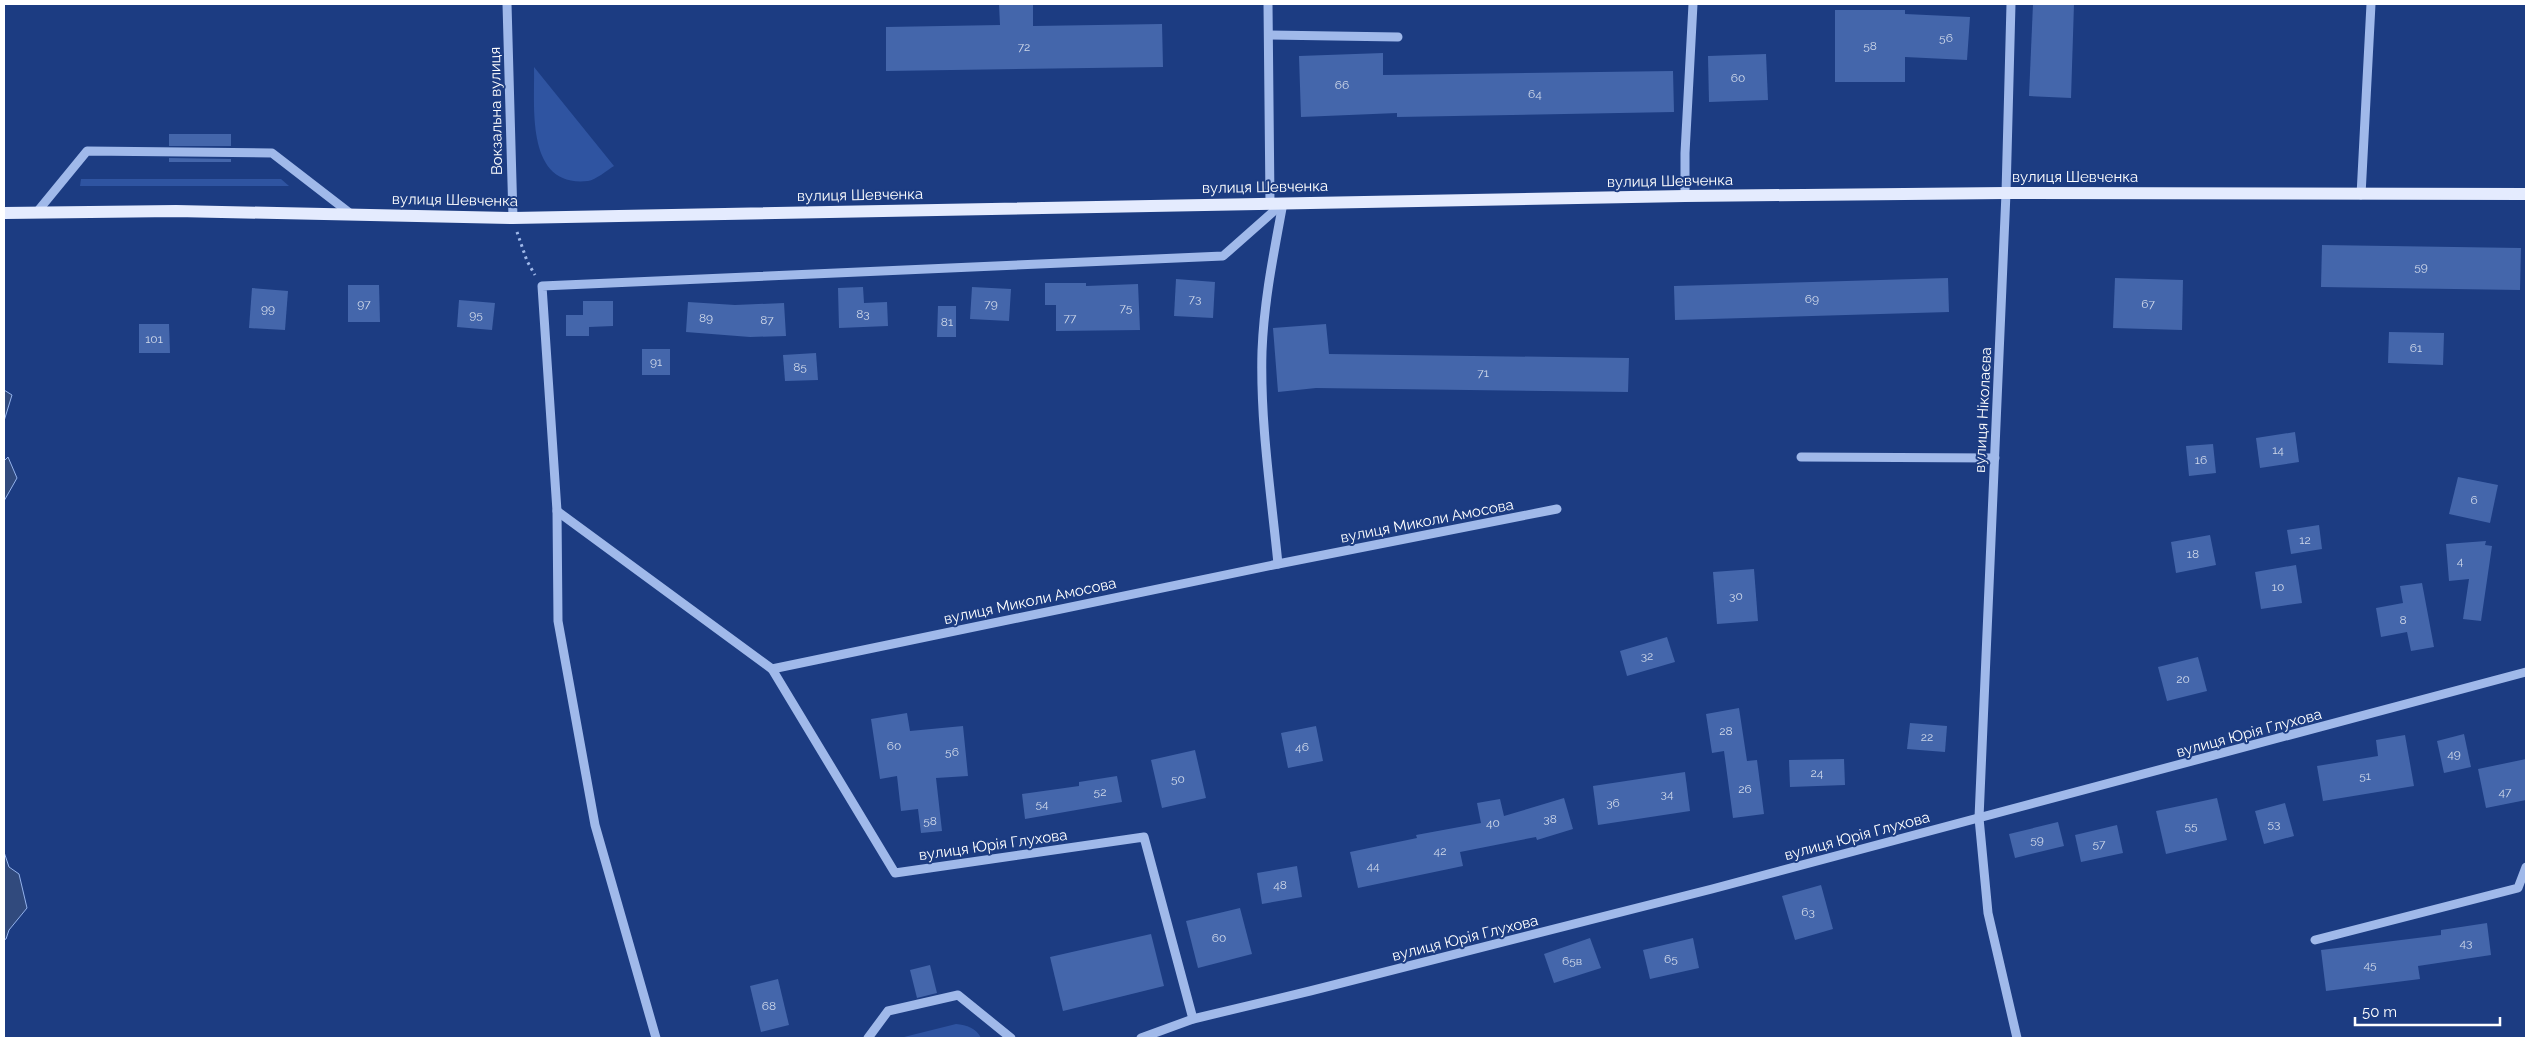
<svg xmlns="http://www.w3.org/2000/svg" width="2530" height="1042" font-family="Raleway,sans-serif">
  <style>
    .green { fill: #2f54a1 }
    .water { fill: #314a7d; stroke: #93b2ec }
    .building { fill: #4466ab }
    .lines { fill: none; stroke-linecap: round; stroke-linejoin: round }
    .path { stroke: #a0b9ea; stroke-width: 3; stroke-dasharray: 2.5 4; stroke-linecap: butt }
    .minor { stroke: #a0b9ea; stroke-width: 9 }
    .major { stroke: #e4ebfe; stroke-width: 12 }
    .labels { text-anchor: middle; stroke-width: 4; stroke-linejoin: round; paint-order: stroke }
    .number-label { font-size: 12px; fill: #d0d9ea }
    .street-label { font-size: 15px; fill: #fff; stroke: #1c3c82 }
  </style>
  <rect width="100%" height="100%" fill="#1c3c82"/>
  <!-- green -->
  <g class="green">
    <path d="M534,67l80,99c-7,4 -18,14 -26,15 -63,7 -53,-74 -54,-114z"/>
    <path d="M81,179h200l8,7h-209z"/>
    <path d="M956,1024c11,1 20,4 25,14h-81z"/>
  </g>
  <!-- water -->
  <g class="water">
    <path d="M4,390l8,5 -8,26z"/>
    <path d="M8,457l9,21 -13,23v-40z"/>
    <path d="M4,852l5,15 10,7 8,34 -18,22 -3,9 -2,1z"/>
  </g>
  <!-- building -->
  <g class="building">
    <path d="M999,4h34v22l129,-2 1,43 -277,4v-44l114,-2z"/>
    <path d="M2033,4h41l-3,94 -42,-2z"/>
    <path d="M1835,10h70v4l65,3 -3,43 -62,-3v25h-70z"/>
    <path d="M1383,53v22l290,-4 1,41 -277,5v-4l-96,4 -2,-61z"/>
    <path d="M1766,54l2,46 -59,2 -1,-46z"/>
    <rect x="169" y="134" width="62" height="12"/>
    <path d="M169,158l62,1v3h-62z"/>
    <path d="M2322,245l199,3 -1,42 -199,-3z"/>
    <path d="M1948,278l1,34 -274,8 -1,-34z"/>
    <path d="M2115,278l68,2 -1,50 -69,-2z"/>
    <path d="M1176,279l39,3 -2,36 -39,-2z"/>
    <path d="M1045,283h41v3l52,-2 2,46 -84,1v-26h-11z"/>
    <path d="M348,285h31l1,37h-32z"/>
    <path d="M863,287l1,16 23,-1 1,24 -49,2 -1,-40z"/>
    <path d="M972,287l39,2 -2,32 -39,-2z"/>
    <path d="M252,288l36,3 -3,39 -36,-2z"/>
    <path d="M459,300l36,3 -3,27 -35,-3z"/>
    <path d="M583,301h30v25l-24,1v9h-23v-21h17z"/>
    <path d="M688,302l47,3 49,-2 2,33 -36,1 -64,-5z"/>
    <path d="M938,306h18v31h-19z"/>
    <path d="M139,324h30l1,29h-31z"/>
    <path d="M1326,324l3,30 300,4 -1,34 -312,-4 -38,4 -5,-64z"/>
    <path d="M2389,332l55,1 -1,32 -55,-2z"/>
    <rect x="642" y="349" width="28" height="26"/>
    <path d="M816,353l2,27 -33,1 -2,-26z"/>
    <path d="M2295,432l4,30 -39,6 -4,-30z"/>
    <path d="M2213,444l3,29 -27,3 -3,-30z"/>
    <path d="M2458,477l40,8 -8,38 -41,-9z"/>
    <path d="M2319,525l3,24 -31,5 -4,-24z"/>
    <path d="M2210,535l6,30 -40,8 -5,-31z"/>
    <path d="M2486,541l-1,4 7,1 -11,75 -18,-2 6,-40 -20,2 -3,-37z"/>
    <path d="M2296,565l6,38 -41,6 -6,-37z"/>
    <path d="M1754,569l4,52 -41,3 -4,-52z"/>
    <path d="M2422,583l12,64 -23,4 -4,-19 -26,5 -5,-29 27,-5 -3,-17z"/>
    <path d="M1667,637l8,25 -48,14 -7,-25z"/>
    <path d="M2198,657l9,34 -40,10 -9,-34z"/>
    <path d="M1739,708l8,53 10,-1 7,54 -31,4 -9,-67 -12,2 -6,-39z"/>
    <path d="M907,713l3,18 53,-5 5,50 -32,2 6,53 -21,2 -3,-24 -17,2 -4,-35 -17,3 -9,-60z"/>
    <path d="M1910,723l37,3 -2,26 -38,-3z"/>
    <path d="M1316,726l7,35 -35,7 -7,-35z"/>
    <path d="M2464,734l7,33 -27,6 -7,-32z"/>
    <path d="M2405,735l9,51 -91,15 -6,-35 61,-10 -2,-16z"/>
    <path d="M1195,750l11,48 -44,10 -11,-48z"/>
    <path d="M1844,759l1,26 -55,2 -1,-27z"/>
    <path d="M2526,759v41l-40,8 -8,-39z"/>
    <path d="M1685,772l5,39 -92,14 -5,-39z"/>
    <path d="M1117,776l5,26 -97,17 -3,-25 57,-8v-4z"/>
    <path d="M1564,798l9,31 -36,11 -1,-3 -76,15 3,14 -105,22 -8,-36 67,-14 -1,-3 65,-12 -4,-20 23,-4 4,17z"/>
    <path d="M2217,798l10,42 -61,14 -10,-43z"/>
    <path d="M2285,803l9,33 -30,8 -9,-33z"/>
    <path d="M2058,822l6,24 -49,12 -6,-24z"/>
    <path d="M2117,825l6,28 -42,9 -6,-27z"/>
    <path d="M1297,866l5,31 -40,7 -5,-31z"/>
    <path d="M1821,885l12,44 -38,11 -13,-44z"/>
    <path d="M1240,908l12,46 -54,14 -12,-47z"/>
    <path d="M2487,923l4,32 -73,11 2,13 -94,12 -5,-41 120,-15v-5z"/>
    <path d="M1151,934l13,52 -101,25 -13,-54z"/>
    <path d="M1590,938l11,30 -47,15 -10,-29z"/>
    <path d="M1693,938l6,30 -49,11 -7,-29z"/>
    <path d="M930,965l7,28 -20,5 -7,-28z"/>
    <path d="M778,979l11,46 -28,7 -11,-46z"/>
  </g>
  <g class="lines">
    <!-- path -->
    <path class="path" d="M517,232l10,29 8,14"/>
    <!-- minor -->
    <g class="minor">
      <path d="M507,4l6,214"/>
      <path d="M1268,4l2,199"/>
      <path d="M2011,4l-5,189 -27,625 9,95 29,125"/>
      <path d="M1269,35l129,2"/>
      <path d="M2361,195l10,-191"/>
      <path d="M1685,196v-43l8,-149"/>
      <path d="M37,212l50,-61 185,2 79,61"/>
      <path d="M1801,457l194,1"/>
      <path d="M557,511l215,158 506,-105 279,-55"/>
      <path d="M1278,564c-7,-71 -18,-142 -16,-213 2,-51 12,-99 21,-148"/>
      <path d="M772,669l123,204 249,-36 49,182"/>
      <path d="M2315,940l203,-52 8,-21"/>
      <path d="M656,1038l-61,-213 -37,-204 -1,-110 -15,-225 681,-30 60,-53"/>
      <path d="M868,1038l20,-27 70,-16 53,43"/>
      <path d="M1141,1038l52,-19 117,-28 402,-102 814,-217"/>
    </g>
    <!-- major -->
    <path class="major" d="M4,213l172,-2 337,7 1172,-22 321,-3 520,1"/>
  </g>
  <g class="labels">
    <!-- number labels -->
    <g class="number-label">
      <text x="1946" y="42">56</text>
      <text x="1870" y="50">58</text>
      <text x="1024" y="51">72</text>
      <text x="1738" y="82">60</text>
      <text x="1342" y="89">66</text>
      <text x="1535" y="98">64</text>
      <text x="2421" y="271">59</text>
      <text x="1195" y="303">73</text>
      <text x="1812" y="303">69</text>
      <text x="364" y="308">97</text>
      <text x="991" y="308">79</text>
      <text x="2148" y="308">67</text>
      <text x="1126" y="312">75</text>
      <text x="268" y="313">99</text>
      <text x="863" y="318">83</text>
      <text x="476" y="319">95</text>
      <text x="706" y="322">89</text>
      <text x="1070" y="322">77</text>
      <text x="767" y="324">87</text>
      <text x="947" y="326">81</text>
      <text x="154" y="343">101</text>
      <text x="2416" y="352">61</text>
      <text x="656" y="366">91</text>
      <text x="800" y="371">85</text>
      <text x="1483" y="377">71</text>
      <text x="2278" y="454">14</text>
      <text x="2201" y="464">16</text>
      <text x="2474" y="504">6</text>
      <text x="2305" y="544">12</text>
      <text x="2193" y="558">18</text>
      <text x="2460" y="565">4</text>
      <text x="2278" y="591">10</text>
      <text x="1736" y="600">30</text>
      <text x="2403" y="624">8</text>
      <text x="1647" y="660">32</text>
      <text x="2183" y="683">20</text>
      <text x="1726" y="735">28</text>
      <text x="1927" y="741">22</text>
      <text x="894" y="750">60</text>
      <text x="1302" y="751">46</text>
      <text x="952" y="756">56</text>
      <text x="2454" y="758">49</text>
      <text x="1817" y="777">24</text>
      <text x="2365" y="780">51</text>
      <text x="1178" y="783">50</text>
      <text x="1745" y="793">26</text>
      <text x="1100" y="796">52</text>
      <text x="2505" y="796">47</text>
      <text x="1667" y="798">34</text>
      <text x="1613" y="807">36</text>
      <text x="1042" y="808">54</text>
      <text x="1550" y="823">38</text>
      <text x="930" y="825">58</text>
      <text x="1493" y="827">40</text>
      <text x="2274" y="828">53</text>
      <text x="2191" y="830">55</text>
      <text x="2037" y="844">59</text>
      <text x="2099" y="848">57</text>
      <text x="1440" y="855">42</text>
      <text x="1373" y="870">44</text>
      <text x="1280" y="889">48</text>
      <text x="1808" y="916">63</text>
      <text x="1219" y="942">60</text>
      <text x="2466" y="947">43</text>
      <text x="1671" y="963">65</text>
      <text x="1572" y="965">65в</text>
      <text x="2370" y="969">45</text>
      <text x="769" y="1010">68</text>
    </g>
    <!-- street labels -->
    <g class="street-label">
      <text transform="translate(496 111) rotate(-91)" y="5">Вокзальна вулиця</text>
      <text x="2075" y="182">вулиця Шевченка</text>
      <text transform="translate(1670 181) rotate(-1)" y="5">вулиця Шевченка</text>
      <text transform="translate(1265 187) rotate(-1)" y="5">вулиця Шевченка</text>
      <text transform="translate(860 195) rotate(-1)" y="5">вулиця Шевченка</text>
      <text transform="translate(455 200) rotate(1)" y="5">вулиця Шевченка</text>
      <text transform="translate(1983 410) rotate(-87)" y="5">вулиця Ніколаєва</text>
      <text transform="translate(1427 521) rotate(-11)" y="5">вулиця Миколи Амосова</text>
      <text transform="translate(1030 601) rotate(-12)" y="5">вулиця Миколи Амосова</text>
      <text transform="translate(2249 733) rotate(-15)" y="5">вулиця Юрія Глухова</text>
      <text transform="translate(1857 836) rotate(-15)" y="5">вулиця Юрія Глухова</text>
      <text transform="translate(993 845) rotate(-8)" y="5">вулиця Юрія Глухова</text>
      <text transform="translate(1465 938) rotate(-14)" y="5">вулиця Юрія Глухова</text>
    </g>
  </g>
  <!-- border -->
  <rect width="2530" height="1042" fill="none" stroke="#ffffff" stroke-width="10"/>
  <!-- scale -->
  <path d="M2355 1017v8h145v-8" fill="none" stroke="#ffffff" stroke-width="2.5"/>
  <text x="2362" y="1017" font-size="15" fill="#ffffff" stroke="#1c3c82" stroke-width="4" paint-order="stroke">50 m</text>
</svg>
